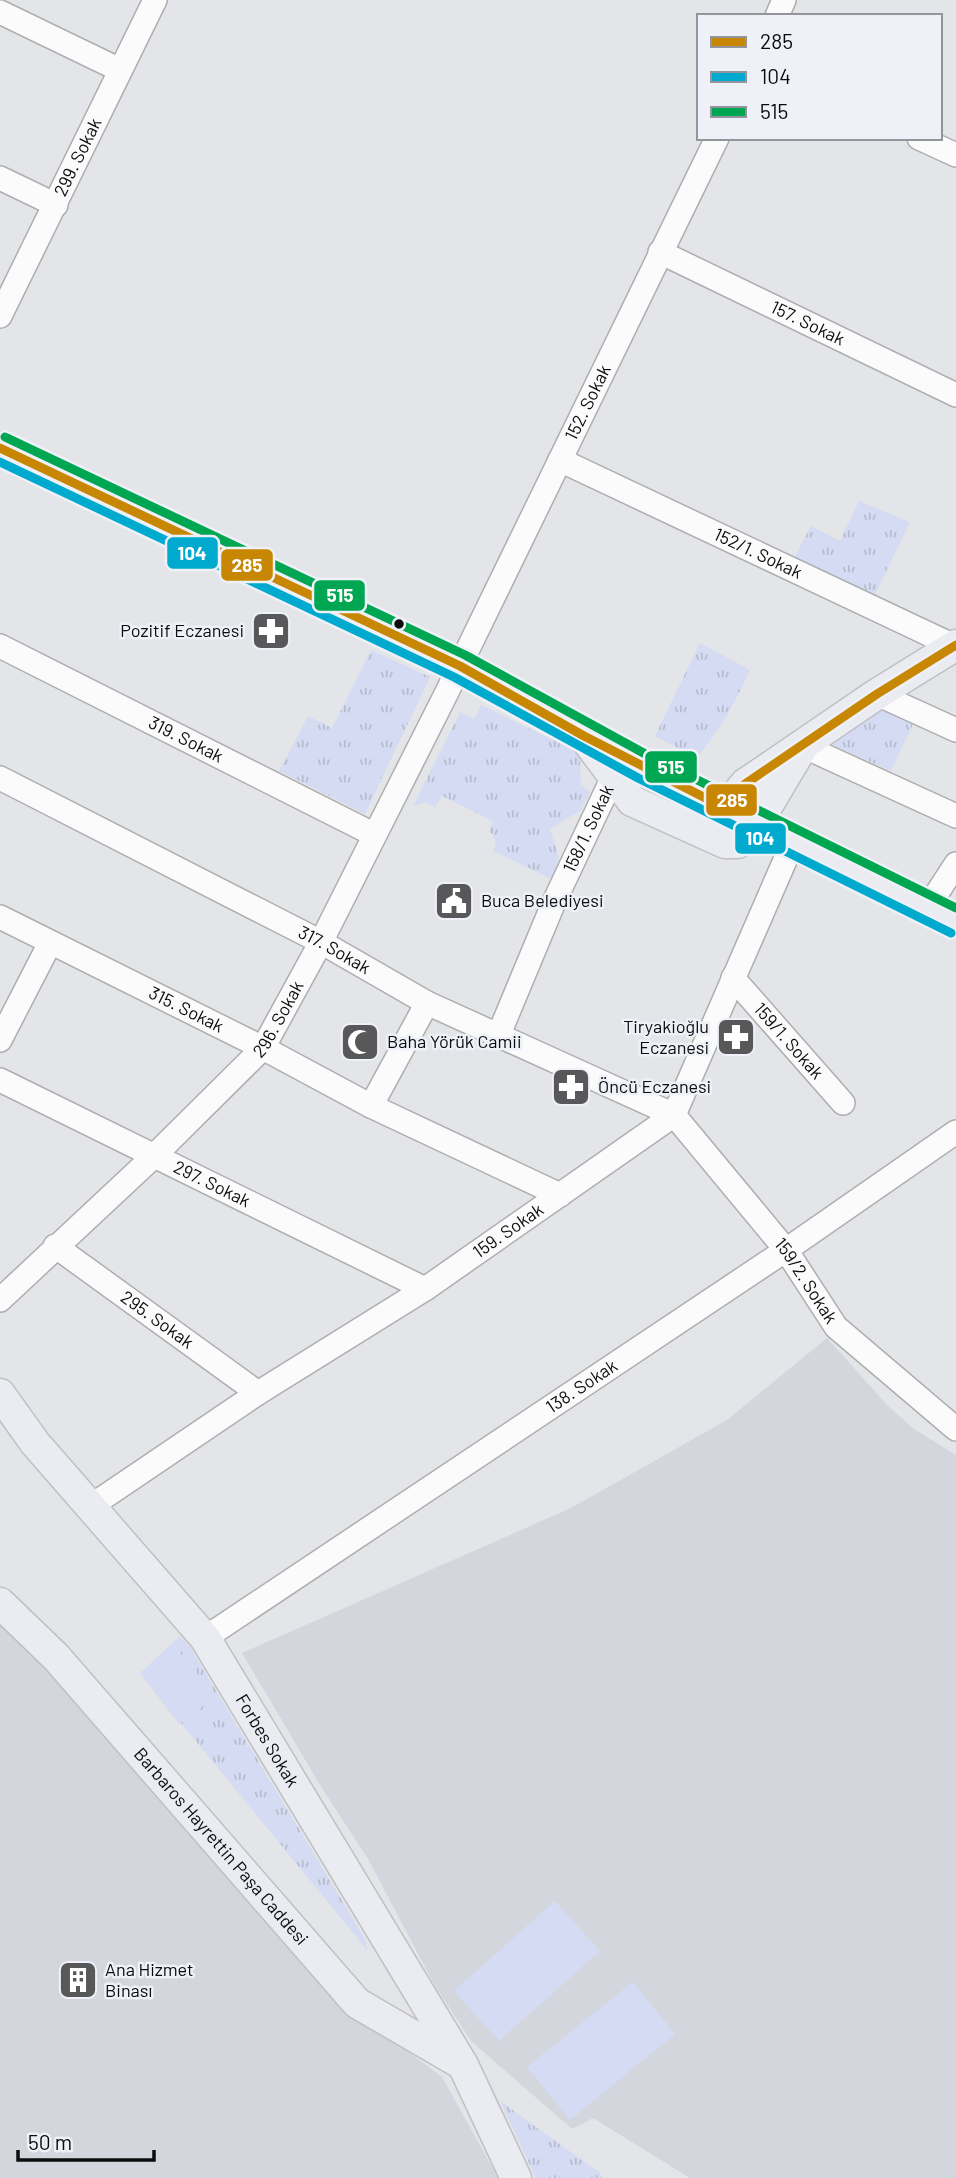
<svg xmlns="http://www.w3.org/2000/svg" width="956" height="2178" font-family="Barlow,sans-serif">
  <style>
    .built { fill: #d4d6de }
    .park { fill: url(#park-tufts) }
    .garden { fill: #d5dbf2 }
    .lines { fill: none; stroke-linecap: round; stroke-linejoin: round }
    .minor-casing { stroke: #aeaeb0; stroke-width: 26 }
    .major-casing { stroke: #c0c0c2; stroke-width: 33 }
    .minor { stroke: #fbfbfc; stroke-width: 23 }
    .major { stroke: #eaecf2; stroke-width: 30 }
    .bus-1-casing { stroke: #eff1f8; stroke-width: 14 }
    .bus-2-casing { stroke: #eff1f8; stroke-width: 14 }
    .bus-3-casing { stroke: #eff1f8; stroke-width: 14 }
    .bus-1 { stroke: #c88703; stroke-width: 9 }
    .bus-2 { stroke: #00a9ce; stroke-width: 9 }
    .bus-3 { stroke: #00a651; stroke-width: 9 }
    .bus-dot { fill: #0c0c0e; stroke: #eff1f8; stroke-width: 2.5 }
    .labels { text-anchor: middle; stroke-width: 5; stroke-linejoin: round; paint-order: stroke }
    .street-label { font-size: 18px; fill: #0c0c0e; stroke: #eff1f8 }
    .poi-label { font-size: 18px; fill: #0c0c0e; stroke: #eff1f8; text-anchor: start }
    .line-badge { stroke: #eff1f8; stroke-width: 2.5 }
    .badge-label { font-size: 19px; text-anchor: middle; font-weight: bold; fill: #fff }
  </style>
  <defs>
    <pattern id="park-tufts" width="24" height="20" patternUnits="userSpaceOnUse" patternTransform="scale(1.75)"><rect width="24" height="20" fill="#d5dbf2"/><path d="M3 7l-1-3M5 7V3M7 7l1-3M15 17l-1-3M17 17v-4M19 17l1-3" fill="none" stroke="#b6bbce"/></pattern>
  </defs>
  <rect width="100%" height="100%" fill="#e4e5e8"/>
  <!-- built -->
  <g class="built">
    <path d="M827,1338l61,68 26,23 42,26v723h-266l-97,-60 -21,11 -100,-87 -37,-56 -67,-127 -48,-74 -78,-132 329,-145 156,-88z"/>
    <path d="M0,1623l50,41 142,172 157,171 93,70 56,101h-498z"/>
  </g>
  <!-- park -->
  <g class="park">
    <path d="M859,501l51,21 -37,77 -80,-39 18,-34 29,15z"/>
    <path d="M700,643l50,27c-15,32 -30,61 -54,88l-41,-22z"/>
    <path d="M371,650l59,27 -65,137 -86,-43 29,-55 24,12z"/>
    <path d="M481,705l99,48 1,31 9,8 -9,18 -31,19 9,29 -7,21 -59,-28 3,-8 -3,-9 -4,-2 4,-11 -51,-25 -7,11 -10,-5 -12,4 47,-94 14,7z"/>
    <path d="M882,708l32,14 -23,49 -63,-28z"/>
    <path d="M180,1636l10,11 175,292 2,11 -227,-277z"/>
    <path d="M500,2101l100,72 2,5h-66z"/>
  </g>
  <!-- garden -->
  <g class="garden">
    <path d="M176,1648l39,49 -36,27 -39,-51z"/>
    <path d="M555,1901l45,50 -101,90 -45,-50z"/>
    <path d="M633,1982l42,52 -105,86 -43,-53z"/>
  </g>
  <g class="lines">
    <!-- minor casing -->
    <g class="minor-casing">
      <g id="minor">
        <path d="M0,12l120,58"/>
        <path d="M777,16l7,-16"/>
        <path d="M919,138l37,17"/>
        <path d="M0,178l56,27"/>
        <path id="s1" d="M660,252l296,143"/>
        <path id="s2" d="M0,316l155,-316"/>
        <path id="s3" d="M560,460l396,187"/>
        <path id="s4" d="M0,646l373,188"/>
        <path d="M877,694l79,36"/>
        <path d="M803,746l153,70"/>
        <path id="s5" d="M0,778l321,164 106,61 247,112 112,135 50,77 120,102"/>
        <path d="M928,907l28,-43"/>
        <path id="s6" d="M0,917l263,131 108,58 189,89"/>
        <path id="s7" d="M733,978l110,125"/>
        <path id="s8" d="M499,1034l55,-132 59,-125"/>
        <path d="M0,1040l50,-97"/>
        <path id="s9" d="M0,1080l425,209"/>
        <path d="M371,1106l56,-103"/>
        <path id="s10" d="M55,1246l203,147"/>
        <path id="s11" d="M0,1300l154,-144 109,-108 58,-106 126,-250 270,-554"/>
        <path id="s12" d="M91,1506l167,-113 167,-104 249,-174 119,-273"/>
        <path id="s13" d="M205,1638l581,-388 170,-118"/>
      </g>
    </g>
    <!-- major casing -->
    <g class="major-casing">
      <g id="major">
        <path d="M0,448l460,218 183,101 313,155"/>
        <path d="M587,741l45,60 93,42h13l12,-8 53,-89"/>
        <path d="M725,808l20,-24 132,-90 79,-49"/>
        <path id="s14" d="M0,1394l35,49 170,195 258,427 53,113"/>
        <path id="s15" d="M0,1603l56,54 301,346 103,60"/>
      </g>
    </g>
    <!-- minor -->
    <use href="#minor" class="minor"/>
    <!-- major -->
    <use href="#major" class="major"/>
    <!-- bus-1 casing -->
    <g class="bus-1-casing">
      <path id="bus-1" d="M0,448l460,218 124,70 141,72 20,-24 132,-90 79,-49"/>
    </g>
    <!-- bus-2 casing -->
    <g class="bus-2-casing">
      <path id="bus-2" d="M0,462l454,215 184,101 313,155"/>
    </g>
    <!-- bus-3 casing -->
    <g class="bus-3-casing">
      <path id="bus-3" d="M5,437l460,218 184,101 307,152"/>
    </g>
    <!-- bus-1 -->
    <use href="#bus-1" class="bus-1"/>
    <!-- bus-2 -->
    <use href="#bus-2" class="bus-2"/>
    <!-- bus-3 -->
    <use href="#bus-3" class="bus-3"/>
  </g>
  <!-- icons -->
  <defs>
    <g id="pharmacy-square" transform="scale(2.0125)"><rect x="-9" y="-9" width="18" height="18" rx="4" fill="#58585a" stroke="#eff1f8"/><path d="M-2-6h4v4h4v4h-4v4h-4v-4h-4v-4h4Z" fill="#fff"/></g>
    <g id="civic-square" transform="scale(2.0125)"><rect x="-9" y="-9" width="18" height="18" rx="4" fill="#58585a" stroke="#eff1f8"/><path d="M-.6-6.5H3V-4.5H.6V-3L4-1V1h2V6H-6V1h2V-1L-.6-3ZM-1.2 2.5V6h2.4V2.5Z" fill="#fff"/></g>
    <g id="mosque-square" transform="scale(2.0125)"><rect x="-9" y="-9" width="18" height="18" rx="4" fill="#58585a" stroke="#eff1f8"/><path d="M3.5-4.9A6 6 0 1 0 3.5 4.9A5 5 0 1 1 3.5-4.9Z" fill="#fff"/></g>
    <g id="building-square" transform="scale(2.0125)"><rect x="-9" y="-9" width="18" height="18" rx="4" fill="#58585a" stroke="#eff1f8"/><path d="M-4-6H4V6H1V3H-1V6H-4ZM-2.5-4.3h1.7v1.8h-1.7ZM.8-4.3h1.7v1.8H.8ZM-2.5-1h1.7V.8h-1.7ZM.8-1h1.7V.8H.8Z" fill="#fff"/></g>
  </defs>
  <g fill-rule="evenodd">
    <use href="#pharmacy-square" x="271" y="631"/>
    <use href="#civic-square" x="454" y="901"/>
    <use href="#pharmacy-square" x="736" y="1037"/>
    <use href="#mosque-square" x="360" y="1042"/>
    <use href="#pharmacy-square" x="571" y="1087"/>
    <use href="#building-square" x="78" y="1980"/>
  </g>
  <!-- markers -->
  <circle class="bus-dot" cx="399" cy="624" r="6"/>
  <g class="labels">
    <!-- street labels -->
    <g class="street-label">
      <text dy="6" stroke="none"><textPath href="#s2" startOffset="177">299. Sokak</textPath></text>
      <text dy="6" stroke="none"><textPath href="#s1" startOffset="164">157. Sokak</textPath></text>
      <text dy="6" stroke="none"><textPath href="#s11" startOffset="1087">152. Sokak</textPath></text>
      <text dy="6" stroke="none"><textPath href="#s3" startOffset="219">152/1. Sokak</textPath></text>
      <text dy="6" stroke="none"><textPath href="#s4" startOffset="208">319. Sokak</textPath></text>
      <text dy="6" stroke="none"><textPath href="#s8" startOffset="224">158/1. Sokak</textPath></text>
      <text dy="6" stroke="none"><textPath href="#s5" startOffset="376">317. Sokak</textPath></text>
      <text dy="6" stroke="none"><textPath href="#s6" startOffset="208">315. Sokak</textPath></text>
      <text dy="6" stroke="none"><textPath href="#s11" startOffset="397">296. Sokak</textPath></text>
      <text dy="6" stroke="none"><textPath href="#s7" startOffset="84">159/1. Sokak</textPath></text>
      <text dy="6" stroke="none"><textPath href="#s9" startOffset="236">297. Sokak</textPath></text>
      <text dy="6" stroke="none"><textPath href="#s12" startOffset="500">159. Sokak</textPath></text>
      <text dy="6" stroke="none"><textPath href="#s5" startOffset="966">159/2. Sokak</textPath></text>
      <text dy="6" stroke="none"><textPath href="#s10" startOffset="126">295. Sokak</textPath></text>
      <text dy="6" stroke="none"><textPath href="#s13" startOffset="453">138. Sokak</textPath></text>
      <text dy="6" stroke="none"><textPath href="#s14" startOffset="439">Forbes Sokak</textPath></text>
      <text dy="6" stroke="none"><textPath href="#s15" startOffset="329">Barbaros Hayrettin Paşa Caddesi</textPath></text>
    </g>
    <!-- poi labels -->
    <g class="poi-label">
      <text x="244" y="637" text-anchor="end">Pozitif Eczanesi</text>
      <text x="481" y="907">Buca Belediyesi</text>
      <text x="709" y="1033" text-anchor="end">Tiryakioğlu<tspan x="709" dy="21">Eczanesi</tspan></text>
      <text x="387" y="1048">Baha Yörük Camii</text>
      <text x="598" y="1093">Öncü Eczanesi</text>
      <text x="105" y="1976">Ana Hizmet<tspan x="105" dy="21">Binası</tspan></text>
    </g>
  </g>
  <g class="line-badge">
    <rect x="166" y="536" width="53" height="34" rx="7" fill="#00a9ce"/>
    <rect x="220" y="548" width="54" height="34" rx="7" fill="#c88703"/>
    <rect x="313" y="579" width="53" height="33" rx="7" fill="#00a651"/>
    <rect x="644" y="750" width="54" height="34" rx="7" fill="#00a651"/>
    <rect x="705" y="783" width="53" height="34" rx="7" fill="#c88703"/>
    <rect x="734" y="822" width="53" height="33" rx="7" fill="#00a9ce"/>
  </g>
  <g class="badge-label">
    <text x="192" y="560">104</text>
    <text x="247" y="572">285</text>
    <text x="340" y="602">515</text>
    <text x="671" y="774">515</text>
    <text x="732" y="807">285</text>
    <text x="760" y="845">104</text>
  </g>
  <!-- legend -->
  <rect x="697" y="14" width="245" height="126" fill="#eff1f8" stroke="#94959a" stroke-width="2"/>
  <rect x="711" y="37" width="35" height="10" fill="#c88703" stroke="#94959a" stroke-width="2"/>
  <text x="760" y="49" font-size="21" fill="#0c0c0e">285</text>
  <rect x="711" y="72" width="35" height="10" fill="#00a9ce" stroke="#94959a" stroke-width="2"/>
  <text x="760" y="84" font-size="21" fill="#0c0c0e">104</text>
  <rect x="711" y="107" width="35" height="10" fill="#00a651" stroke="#94959a" stroke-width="2"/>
  <text x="760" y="119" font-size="21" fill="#0c0c0e">515</text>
  <!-- scale -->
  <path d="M18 2150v10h136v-10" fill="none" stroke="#0c0c0e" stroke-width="3.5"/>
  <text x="28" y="2150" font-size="21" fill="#0c0c0e" stroke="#eff1f8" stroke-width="5" paint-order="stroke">50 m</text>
</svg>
